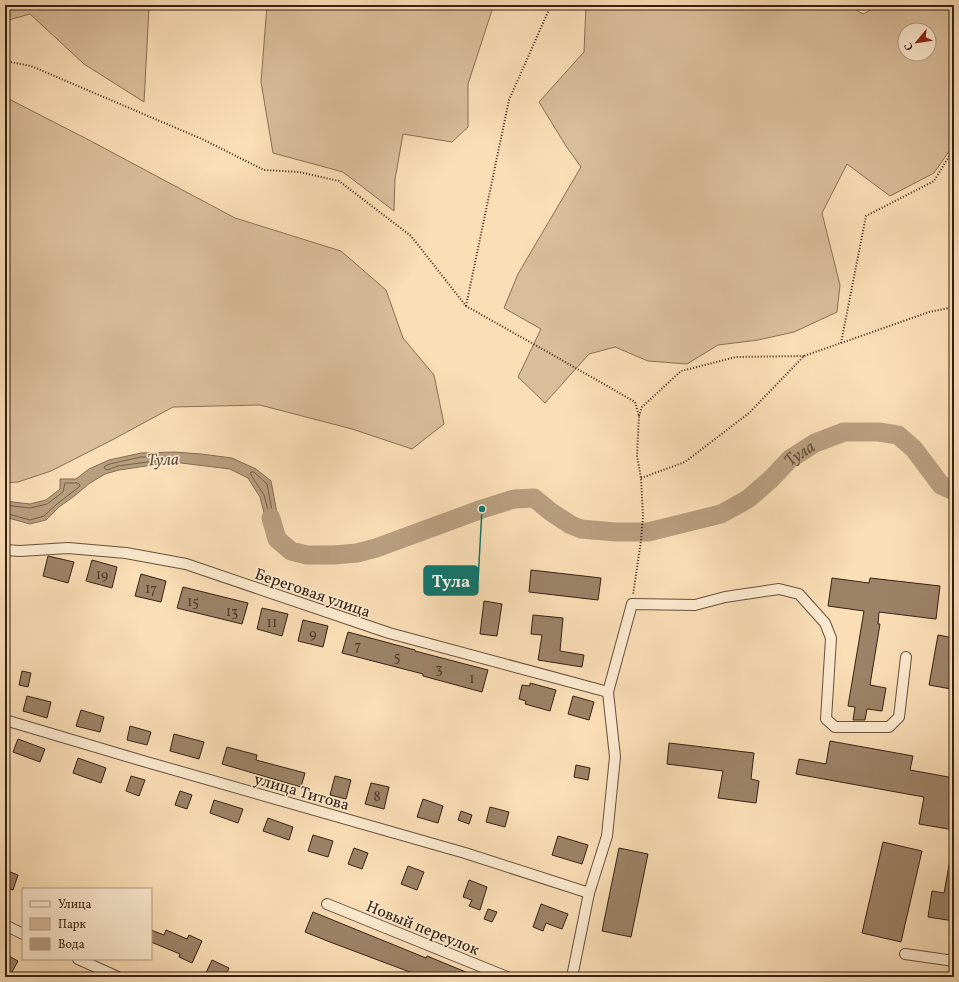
<svg xmlns="http://www.w3.org/2000/svg" width="959" height="982" font-family="Vollkorn,serif">
  <style>
    .green { fill: #d9be9a; stroke: #887056; fill-rule: evenodd }
    .water { fill: #b79e7f; stroke: #836c54 }
    .lines { fill: none; stroke-linecap: round; stroke-linejoin: round }
    .shore { stroke: #766049; stroke-width: 1 }
    .river { stroke: #b79e7f; stroke-width: 19 }
    .building { fill: #9c8368; stroke: #362113 }
    .minor-casing { stroke: #67503c; stroke-width: 12 }
    .path { stroke: #362113; stroke-width: 2; stroke-dasharray: 1 2; stroke-linecap: butt }
    .minor { stroke: #fcead0; stroke-width: 10 }
    .labels { text-anchor: middle; stroke-width: 3; stroke-linejoin: round; paint-order: stroke }
    .number-label { font-size: 14px; fill: #503a28 }
    .street-label { font-size: 16px; fill: #362113; stroke: #fcead0 }
    .water-label { font-size: 17px; font-style: italic; fill: #634d39; stroke: #fcead0 }
    .leader { fill: none; stroke: #0f766e; stroke-width: 1.5 }
    .callout-dot { fill: #0f766e; stroke: #fcead0; stroke-width: 1.5 }
    .callout { fill: #0f766e; stroke: #0f766e; stroke-width: 1.5 }
    .callout-label { font-size: 17px; text-anchor: middle; font-weight: bold; fill: #fff }
  </style>
  <rect width="100%" height="100%" fill="#fadeb6"/>
  <filter id="stains"><feTurbulence type="fractalNoise" baseFrequency=".005" numOctaves="4"/><feColorMatrix values="0 0 0 0 .2 0 0 0 0 .09 0 0 0 0 .02 0 0 0 .5 -.17"/></filter>
  <radialGradient id="worn" r=".72"><stop offset=".6" stop-color="#630" stop-opacity="0"/><stop offset="1" stop-color="#630" stop-opacity=".3"/></radialGradient>
  <!-- green -->
  <g class="green">
    <path d="M5,5h142l2,3 -5,94 -60,-38 -54,-50 -25,7z"/>
    <path d="M267,5h228l-2,2 -25,77v43l-16,15 -49,-8 -8,45 -1,32 -51,-39 -70,-19 -12,-71z"/>
    <path d="M586,5h262l15,9 17,-9h74v139l-20,29 -44,23 -43,-32 -25,49 18,72 -3,27 -43,20 -36,8 -40,5 -31,19 -39,-3 -33,-14 -26,7 -44,49 -27,-26 23,-48 -37,-21 14,-34 63,-107 -15,-21 -27,-44 45,-50zM905,30h24v24h-24z"/>
    <path d="M5,97l82,42 148,79 106,33 45,39 17,48 31,37 10,49 -32,25 -60,-20 -92,-24 -87,2 -61,33 -61,31 -33,11 -13,1z"/>
  </g>
  <!-- water -->
  <path class="water" d="M175,452l26,2 31,4 24,11 15,12 8,43 4,13 -7,8 -5,-5 -11,-43 -12,-19 -18,-9 -57,-7 -34,5 -20,3 -14,4 -15,9 -17,14 -14,10 -13,13 -16,4 -25,-7v-16l25,3 16,-4 14,-11v-10h16l13,-10 20,-9 32,-7z"/>
  <g class="lines">
    <!-- shore -->
    <g class="shore">
      <path d="M141,457h13l2,2 -1,2 -37,5 -11,4 -3,-2 1,-2 5,-2z"/>
      <path d="M251,472h3l13,12 6,32 -1,3 -2,-1 -6,-23 -13,-20z"/>
      <path d="M5,505l25,3 17,-4 16,-12 2,-9h13l2,2 -1,2 -22,17 -13,12 -14,4 -25,-7"/>
    </g>
    <!-- river -->
    <path class="river" id="s1" d="M271,518l6,21 14,12 16,4h27l23,-2 19,-5 106,-39 32,-10 20,-1 17,14 20,13 10,4 34,3h33l73,-18 27,-15 23,-20 19,-20 25,-16 29,-11h35l19,3 16,14 27,36 13,6"/>
  </g>
  <!-- building -->
  <g class="building">
    <path d="M48,556l26,6 -6,21 -25,-7z"/>
    <path d="M92,560l25,7 -5,21 -26,-7z"/>
    <path d="M531,570l70,8 -3,22 -69,-8z"/>
    <path d="M141,574l25,7 -5,21 -26,-6z"/>
    <path d="M832,578l37,5 1,-5 70,8 -4,33 -57,-7 -1,12h2l-10,61 16,3 -4,23 -15,-2 -2,11h-12l2,-13 -7,-1 16,-95 -36,-5z"/>
    <path d="M183,587l65,16 -6,21 -65,-16z"/>
    <path d="M484,601l18,3 -5,32 -17,-2z"/>
    <path d="M262,608l26,6 -6,22 -25,-7z"/>
    <path d="M533,615l30,3 -3,33 24,4 -2,12 -44,-7 4,-25 -11,-1z"/>
    <path d="M303,620l25,6 -5,21 -25,-6z"/>
    <path d="M348,632l67,18v1l73,19 -6,22 -59,-16v-2l-81,-21z"/>
    <path d="M938,635l16,3v35l-3,16 -22,-4z"/>
    <path d="M22,671l9,2 -3,14 -9,-2z"/>
    <path d="M530,683l26,7 -6,21 -25,-7 1,-3 -7,-2 3,-14 8,1z"/>
    <path d="M27,696l24,6 -4,16 -24,-7z"/>
    <path d="M573,696l21,6 -5,18 -21,-6z"/>
    <path d="M81,710l23,7 -4,15 -24,-6z"/>
    <path d="M130,726l21,6 -4,13 -20,-5z"/>
    <path d="M174,734l30,8 -5,17 -29,-8z"/>
    <path d="M18,739l27,10 -5,13 -27,-10z"/>
    <path d="M830,741l83,15 -3,14 44,8v52l-35,-6 5,-27 -128,-23 3,-15 27,5z"/>
    <path d="M669,743l85,10 -3,26 8,2 -3,22 -38,-5 5,-27 -56,-7z"/>
    <path d="M227,747l30,8 -1,5 49,13 -4,14 -79,-23z"/>
    <path d="M78,758l28,10 -5,15 -28,-10z"/>
    <path d="M576,765l14,3 -2,12 -14,-3z"/>
    <path d="M131,776l14,4 -6,16 -13,-5z"/>
    <path d="M335,776l16,4 -5,19 -16,-4z"/>
    <path d="M371,783l18,4 -5,22 -19,-5z"/>
    <path d="M180,791l12,4 -5,14 -12,-4z"/>
    <path d="M423,799l20,7 -5,17 -21,-6z"/>
    <path d="M214,800l29,9 -5,14 -28,-10z"/>
    <path d="M490,807l19,5 -4,15 -19,-5z"/>
    <path d="M461,811l11,4 -3,9 -11,-4z"/>
    <path d="M268,818l25,9 -4,13 -26,-9z"/>
    <path d="M313,835l20,6 -5,16 -20,-6z"/>
    <path d="M558,836l30,9 -6,19 -30,-9z"/>
    <path d="M883,842l39,9 -21,91 -39,-9z"/>
    <path d="M354,848l14,5 -6,16 -14,-5z"/>
    <path d="M619,848l29,6 -17,83 -29,-6z"/>
    <path d="M950,860l4,1v60l-26,-4 4,-26 12,2z"/>
    <path d="M408,866l16,6 -7,18 -16,-6z"/>
    <path d="M5,870l13,5 -5,15 -8,-2z"/>
    <path d="M469,880l18,7 -7,23 -11,-4 3,-6 -9,-3z"/>
    <path d="M541,904l27,10 -6,15 -16,-6 -3,8 -10,-4z"/>
    <path d="M488,909l9,3 -5,10 -8,-3z"/>
    <path d="M313,912l113,46 1,-2 51,21h-55l-93,-35 -25,-10z"/>
    <path d="M151,930l13,5 2,-5 21,9 2,-4 13,6 -10,22 -13,-6 1,-3 -29,-12z"/>
    <path d="M5,954l13,7 -7,13 -6,-3z"/>
    <path d="M212,960l17,8 -4,9h-16l-4,-2z"/>
  </g>
  <g class="lines">
    <!-- minor casing -->
    <g class="minor-casing">
      <g id="minor">
        <path d="M5,550l15,1 48,-3 58,5 60,11 203,69 219,59"/>
        <path d="M5,720l138,41 322,92 124,40"/>
        <path d="M327,904l180,73"/>
        <path d="M5,925l18,9"/>
        <path d="M905,954l49,7"/>
        <path d="M78,959l40,18"/>
        <path d="M572,977l17,-84 18,-57 8,-79 -7,-65 24,-88 63,1 30,-8 54,-8 20,5 26,29 6,15 -5,81 9,8h54l10,-10 7,-60"/>
      </g>
    </g>
    <!-- path -->
    <g class="path">
      <path d="M5,61l26,5 171,73 62,31 35,2 40,9 72,55 55,70 94,53 75,43 4,14 -2,40 4,22 2,38 -2,25 -8,54"/>
      <path d="M466,306l43,-206 42,-95"/>
      <path d="M841,343l25,-127 68,-35 20,-33"/>
      <path d="M639,416l3,-9 39,-36 55,-14 68,-1"/>
      <path d="M641,478l44,-16 64,-49 55,-57 125,-44 25,-5"/>
    </g>
    <!-- minor -->
    <use href="#minor" class="minor"/>
  </g>
  <g class="labels">
    <!-- number labels -->
    <g class="number-label">
      <text x="102" y="579">19</text>
      <text x="151" y="593">17</text>
      <text x="193" y="606">15</text>
      <text x="232" y="616">13</text>
      <text x="272" y="627">11</text>
      <text x="313" y="638">9</text>
      <text x="358" y="650">7</text>
      <text x="397" y="661">5</text>
      <text x="439" y="673">3</text>
      <text x="472" y="683">1</text>
      <text x="377" y="801">8</text>
    </g>
    <!-- street labels -->
    <g class="street-label">
      <text transform="translate(313 592) rotate(19)" y="6">Береговая улица</text>
      <text transform="translate(302 791) rotate(16)" y="6">улица Титова</text>
      <text transform="translate(423 927) rotate(22)" y="6">Новый переулок</text>
    </g>
    <!-- water labels -->
    <g class="water-label">
      <text dy="6" stroke="none"><textPath href="#s1" startOffset="592">Тула</textPath></text>
      <text transform="translate(163 459) rotate(-2)" y="6">Тула</text>
    </g>
  </g>
  <!-- callouts -->
  <path class="leader" d="M482 509L478 581"/>
  <circle class="callout-dot" cx="482" cy="509" r="4"/>
  <rect class="callout" x="424" y="566" width="54" height="29" rx="4"/>
  <g class="callout-label">
    <text x="451" y="587">Тула</text>
  </g>
  <!-- margin -->
  <rect width="959" height="982" fill="none" stroke="#fadeb6" stroke-width="20"/>
  <rect x="6" y="6" width="947" height="970" fill="none" stroke="#362113" stroke-width="2"/>
  <rect x="10" y="10" width="939" height="962" fill="none" stroke="#362113"/>
  <!-- legend -->
  <rect x="22" y="888" width="130" height="72" fill="#fcead0" stroke="#ad9a84"/>
  <rect x="30" y="901" width="20" height="6" fill="#fcead0" stroke="#ad9a84"/>
  <text x="58" y="908" font-size="12" fill="#362113">Улица</text>
  <rect x="30" y="918" width="20" height="12" fill="#d9be9a" stroke="#ad9a84"/>
  <text x="58" y="928" font-size="12" fill="#362113">Парк</text>
  <rect x="30" y="938" width="20" height="12" fill="#b79e7f" stroke="#ad9a84"/>
  <text x="58" y="948" font-size="12" fill="#362113">Вода</text>
  <!-- north arrow -->
  <g transform="translate(917 42) rotate(241)"><circle r="19" fill="#fcead0" stroke="#ad9a84"/>
  <path d="M0-3L7 15L0 10L-7 15Z" fill="#8f2418"/>
  <text y="-6" font-size="11" font-weight="bold" text-anchor="middle" fill="#362113">С</text>
  </g>
  <rect width="100%" height="100%" filter="url(#stains)"/>
  <rect width="100%" height="100%" fill="url(#worn)"/>
</svg>
